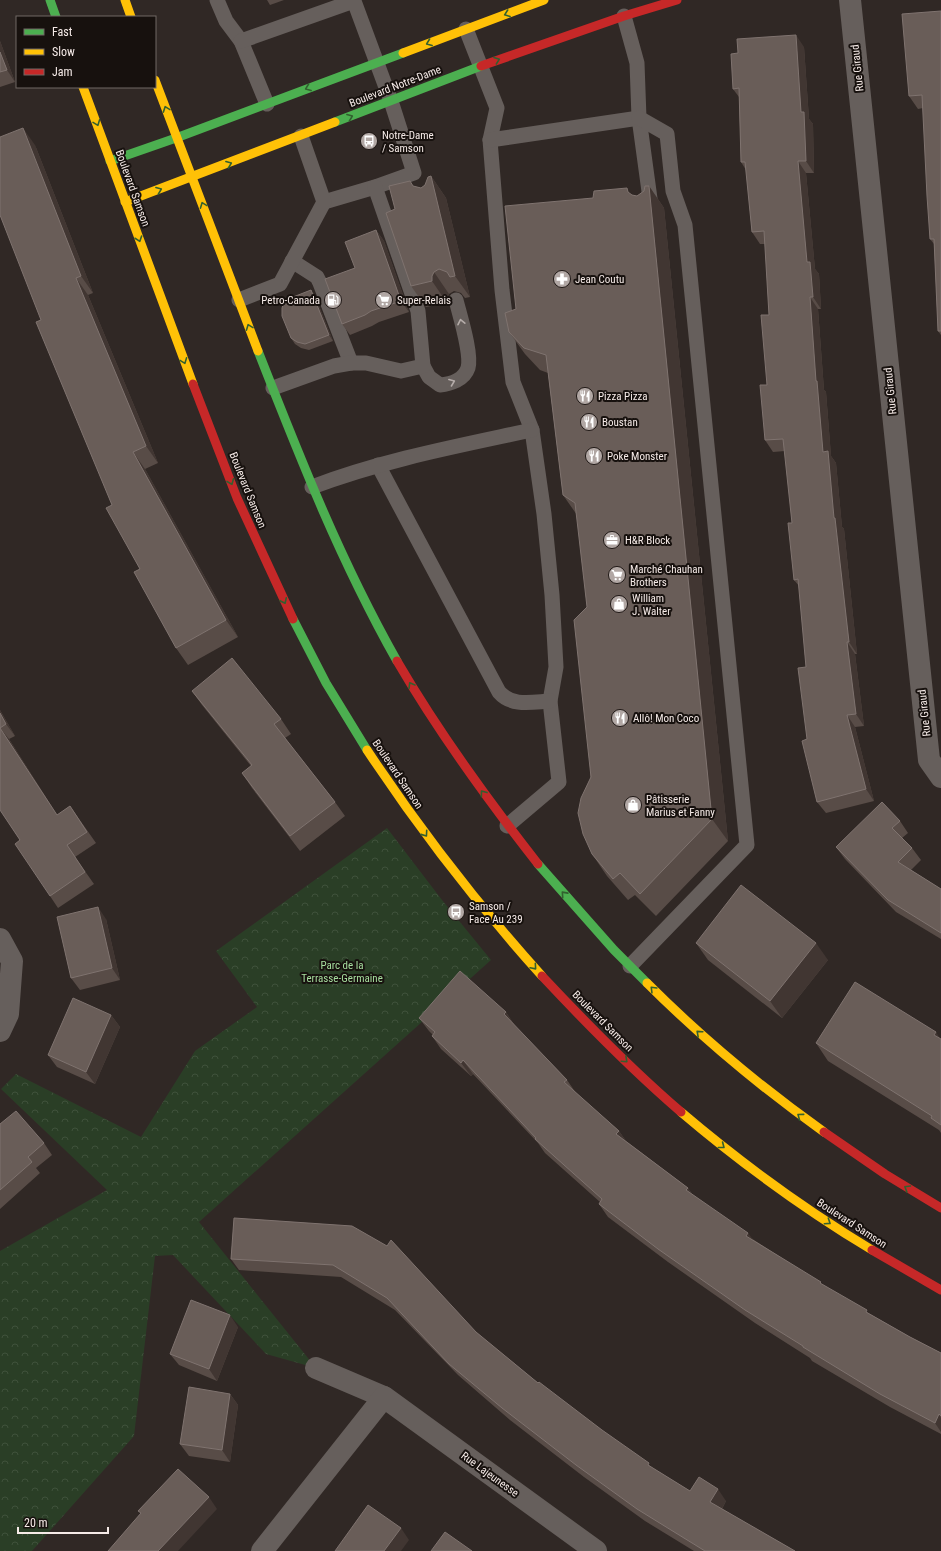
<svg xmlns="http://www.w3.org/2000/svg" width="941" height="1551" font-family="'Roboto Condensed',sans-serif">
  <style>
    .forest { fill: url(#forest-crowns) }
    .lines { fill: none; stroke-linecap: round; stroke-linejoin: round }
    .lane { stroke: #665f5c; stroke-width: 15 }
    .street { stroke: #665f5c; stroke-width: 22 }
    .fast { stroke: #4caf50; stroke-width: 9 }
    .slow { stroke: #ffc107; stroke-width: 9 }
    .jam { stroke: #c62828; stroke-width: 9 }
    .wall { fill: #584c47 }
    .shaded-wall { fill: #413632 }
    .building { fill: #695d58; stroke: #7f736f }
    .oneway { stroke: #32602f }
    .oneway2 { stroke: #b5aca9 }
    .labels { text-anchor: middle; stroke-width: 4; stroke-linejoin: round; paint-order: stroke }
    .street-label { font-size: 11px; fill: #f6ebe8; stroke: #17110e }
    .poi-label { font-size: 11px; fill: #f6ebe8; stroke: #17110e; text-anchor: start }
    .park-label { font-size: 11px; fill: #a7de9f; stroke: #17110e }
  </style>
  <defs>
    <pattern id="forest-crowns" width="20" height="18" patternUnits="userSpaceOnUse"><rect width="20" height="18" fill="#2a3e26"/><path d="M2 6a3 3 0 1 1 6 0M12 15a3 3 0 1 1 6 0" fill="none" stroke="#3f513b"/></pattern>
  </defs>
  <rect width="100%" height="100%" fill="#302825"/>
  <!-- forest -->
  <path class="forest" d="M387,828l55,72 49,60 -292,262 117,146 -50,-14 -93,-99 -18,1 -21,180 -102,115h-32v-300l107,-61 -106,-101 15,-15 125,63 54,-86 62,-44 -41,-56z"/>
  <g class="lines">
    <!-- lane -->
    <g class="lane">
      <path d="M217,0l9,21 15,20 26,63"/>
      <path d="M466,29l31,79 -7,32 12,150 11,92 19,48 12,84 8,81 4,72 -6,34 9,81 -52,44"/>
      <path d="M241,41l113,-40 37,100 23,72 -39,14 -51,15"/>
      <path d="M639,118l12,88"/>
      <path d="M490,140l149,-22 -2,-55 -13,-47"/>
      <path d="M292,261l25,16 3,6 31,80"/>
      <path d="M239,300l41,-16 44,-82 -23,-66"/>
      <path d="M423,366l6,11 11,8c10,-1 24,-5 28,-17 4,-14 -8,-52 -12,-68"/>
      <path d="M273,388l61,-22 17,-3h15l35,8 22,-5 -5,-55 -43,-124"/>
      <path d="M378,465l121,227c13,15 33,10 51,9"/>
      <path d="M312,487c71,-27 146,-41 220,-57"/>
      <path d="M630,966l117,-121 -62,-620 -12,-34 -6,-57 -28,-16"/>
    </g>
    <!-- street -->
    <g class="street">
      <path d="M850,0l79,760 12,17"/>
      <path d="M0,939l12,22 -4,53 -8,17"/>
      <path d="M316,1368l68,29"/>
      <path d="M262,1551l122,-154 212,154"/>
    </g>
    <!-- fast -->
    <g class="fast">
      <path d="M50,0l6,17"/>
      <path d="M335,122l146,-56"/>
      <path d="M110,161l66,-23 227,-85"/>
      <path d="M258,351c42,107 82,209 139,310"/>
      <path d="M293,619l33,64 41,67"/>
      <path d="M538,864l76,86 33,33"/>
    </g>
    <!-- slow -->
    <g class="slow">
      <path d="M125,0l6,17"/>
      <path d="M403,53l141,-53"/>
      <path d="M155,80l103,271"/>
      <path d="M83,87l110,297"/>
      <path d="M125,202l210,-80"/>
      <path d="M367,750c53,80 111,155 175,226"/>
      <path d="M647,983c55,55 114,104 177,149"/>
      <path d="M681,1112c60,51 123,97 191,138"/>
    </g>
    <!-- jam -->
    <g class="jam">
      <path d="M481,66l143,-50 53,-16"/>
      <path d="M193,384l44,114 56,121"/>
      <path d="M397,661c42,72 90,138 141,203"/>
      <path d="M542,976c44,47 90,94 139,136"/>
      <path d="M824,1132l61,42 56,34"/>
      <path d="M872,1250l69,40"/>
    </g>
  </g>
  <!-- wall -->
  <g class="wall">
    <path d="M267,0h17l-14,5z"/>
    <path d="M941,11v324l-3,-4 -4,-87 -4,-5 -7,-131 -5,1 -9,-13z"/>
    <path d="M0,41l15,41 -15,5z"/>
    <path d="M804,47l5,72 4,5 1,49h-8l9,96 4,5 2,35h-3l6,81 2,2 5,64 5,7 6,64 2,2 13,125h-2l9,72 -9,1 19,74 -48,12 -9,-11 -10,-63 -1,-72 -7,-81 -5,-6 -2,-57 -7,-72 -12,1 -8,-12 4,-125 -4,-71h-5l-8,-12 -6,-62 -5,-8 -2,-65 -6,-8z"/>
    <path d="M35,145l58,148 -5,2 70,168 -13,6 93,168 -50,28 -12,-17 -36,-79 -28,-64z"/>
    <path d="M431,176l15,22 24,99 -5,1 -4,-5 -7,-2 -5,3 -2,4v5l-21,4 -15,-21 -16,-77 18,-23 8,2 4,-3z"/>
    <path d="M649,186l15,22 64,633 -72,75 -21,-21 -7,5 -21,-24 -15,-22 -5,-247 -10,-92 -14,-20 -15,-122 -8,-3 -15,-16 -16,-22 7,-23 116,-114 5,1 7,-5z"/>
    <path d="M376,230l8,11 25,71 -30,10 -7,4 -22,9 -8,-11 13,-56z"/>
    <path d="M311,290l4,6 18,45 -24,9 -8,-2 -6,-4 -4,-6z"/>
    <path d="M192,691l89,28 10,15 -6,4 50,64 10,14 -45,35 -48,-63 -10,-15 9,-7 -49,-61z"/>
    <path d="M0,710l15,26 -6,3 48,76 13,-9 26,37 -21,14 19,27 -36,24 -8,-12 -30,-56 -20,-30z"/>
    <path d="M900,821l8,12 -6,5 10,10 9,12 -10,10 30,19v50l-45,-27 -51,-53 -9,-12z"/>
    <path d="M106,919l14,61 -40,10 -9,-12z"/>
    <path d="M696,943l132,17 -46,58 -74,-58z"/>
    <path d="M506,1012l9,14 52,54 9,13 43,38 7,10 62,47 4,6 62,46 69,45 47,29 40,23 31,16v81l-51,-27 -78,-46 -2,-3 -55,-35 -87,-61 -60,-45 -9,-13 1,-2 -55,-49 -7,-10 -65,-69 -2,2 -30,-27 -9,-13 1,-1 -4,-4 -10,-13z"/>
    <path d="M111,1015l9,12 -25,57 -38,-17 -9,-12z"/>
    <path d="M940,1039h1v94l-2,-3 -111,-69 -12,-18z"/>
    <path d="M0,1124l44,19 8,12 -16,13 4,5 -40,36z"/>
    <path d="M234,1218l242,114 62,51 115,85 37,23 36,10 -4,8 73,42h-101l-49,-30 -61,-44 -74,-57 -52,-45 -63,-65 -54,-33 -102,-7 -8,-11z"/>
    <path d="M238,1327l-21,54 -38,-16 -9,-11z"/>
    <path d="M230,1394l8,11 -8,57 -41,-6 -9,-12z"/>
  </g>
  <!-- shaded-wall -->
  <g class="shaded-wall">
    <path d="M796,35l8,12 5,72 4,5 1,49 -8,-12 -5,-49z"/>
    <path d="M0,41l15,41 -8,-12 -7,-18z"/>
    <path d="M23,128l12,17 58,148 -12,-17z"/>
    <path d="M798,161l8,12 9,96 4,5 2,35 -8,-12 -6,-35z"/>
    <path d="M431,176l15,22 24,99 -15,-21z"/>
    <path d="M649,186l15,22 64,633 -16,-22z"/>
    <path d="M376,230l8,11 25,71 -8,-11z"/>
    <path d="M434,272l15,22 -2,4v5l-15,-22v-5z"/>
    <path d="M76,278l12,17 70,168 -12,-17z"/>
    <path d="M311,290l4,6 18,45 -4,-6z"/>
    <path d="M810,297l8,12 6,81 2,2 5,64 5,7 6,64 2,2 13,125 -8,-12 -15,-124 -11,-66 -7,-71z"/>
    <path d="M133,452l12,17 93,168 -12,-17z"/>
    <path d="M847,642l8,12 9,72 -8,-12z"/>
    <path d="M0,710l15,26 -9,-12 -6,-11z"/>
    <path d="M847,715l8,12 19,74 -8,-12z"/>
    <path d="M0,728l9,11 56,88 -8,-12z"/>
    <path d="M98,907l8,12 14,61 -8,-12z"/>
    <path d="M816,943l12,17 -46,58 -12,-17z"/>
    <path d="M506,1012l9,14 -11,-12z"/>
    <path d="M111,1015l9,12 -25,57 -9,-12z"/>
    <path d="M936,1032l5,8 -7,-5z"/>
    <path d="M463,1060l10,14 -2,2 -10,-13z"/>
    <path d="M619,1131l9,13 -12,-10z"/>
    <path d="M688,1188l9,13 -11,-11z"/>
    <path d="M748,1233l10,13 -12,-10z"/>
    <path d="M230,1315l8,12 -21,54 -8,-12z"/>
    <path d="M230,1394l8,11 -8,57 -8,-12z"/>
    <path d="M939,1414l2,4v14l-6,-9z"/>
    <path d="M718,1489l8,12 -7,13 -9,-12z"/>
    <path d="M209,1497l8,12 -39,42h-20z"/>
    <path d="M401,1528l8,12 -8,11h-17z"/>
  </g>
  <!-- building -->
  <g class="building">
    <path d="M941,11v320h-3l-4,-92h-4l-3,-43 -5,-101 -13,1 -7,-82z"/>
    <path d="M796,35l5,77h3l2,49h-8l9,101h3l3,35h-3l6,84h1l6,71 5,-1 6,67h1l14,124h-2l9,72 -9,1 19,74 -49,13 -15,-61 5,-2 -9,-71 8,-1 -8,-88 -4,1 -6,-57h4l-9,-84 -18,1 -5,-55h7l-6,-70h8l-5,-84 -12,1 -7,-70h-4l-2,-74 -6,1 -2,-35 7,-1 -1,-14z"/>
    <path d="M0,52l7,18 -7,2z"/>
    <path d="M23,128l58,148 -5,2 70,168 -13,6 93,168 -50,28 -42,-76 6,-3 -34,-61 6,-3 -76,-183 5,-2 -41,-105v-78z"/>
    <path d="M431,176l24,100 -5,1 -3,-5 -8,-3 -5,3 -2,4v5l-21,5 -25,-73 9,-4 -6,-23 21,-5 3,5 8,2 4,-3 3,-8z"/>
    <path d="M645,186h4l63,633 -72,75 -20,-21 -7,6 -21,-25 -9,-20 -5,-21 3,-15 10,-21 -17,-157 13,-13 -12,-104 -12,-8 -17,-140 -22,-7 -15,-16 -4,-19 11,-4 -11,-103 88,-8 1,-7 33,-3 1,4 4,3 5,1 7,-5z"/>
    <path d="M376,230l25,71 -30,10 -6,4 -23,9 -17,-45 30,-11 -10,-26z"/>
    <path d="M311,290l18,45 -24,9 -8,-2 -6,-4 -9,-22v-8l2,-6 4,-3z"/>
    <path d="M232,658l49,61 -7,5 61,78 -45,34 -48,-63 10,-8 -60,-74z"/>
    <path d="M0,713l6,11 -6,4 57,87 13,-9 17,26 -20,13 18,27 -35,24 -35,-52 5,-4 -20,-30z"/>
    <path d="M882,802l18,19 -8,7 20,20 -14,14 43,27v44l-53,-33 -52,-53z"/>
    <path d="M741,885l75,58 -46,58 -74,-58z"/>
    <path d="M98,907l14,61 -41,10 -14,-61z"/>
    <path d="M460,971l46,41 -2,2 63,66 -3,2 55,49 -3,3 72,54 -2,2 62,43 -2,3 75,46 -1,1 47,27 -1,2 44,25 31,16v63l-2,-2 -4,9 -55,-29 -77,-47v-1l-58,-36 -87,-61 -59,-45 3,-5 -67,-60 1,-1 -73,-78 -2,3 -29,-27 3,-4 -16,-14z"/>
    <path d="M855,982l81,50 -2,3 7,4v86l-10,-7 1,-2 -116,-73z"/>
    <path d="M73,998l38,17 -25,57 -38,-17z"/>
    <path d="M16,1111l28,32 -16,14 4,5 -32,28v-66z"/>
    <path d="M234,1218l118,8 35,20 4,-6 85,92 62,51 1,-1 63,48 47,33 -1,2 42,26 9,-14 19,12 -8,13 85,49h-90l-68,-42 -61,-44 -74,-57 -53,-44 -62,-66 -54,-33 -102,-6z"/>
    <path d="M191,1300l39,15 -21,54 -39,-15z"/>
    <path d="M189,1387l41,7 -8,56 -42,-6z"/>
    <path d="M178,1469l31,28 -51,54h-50l33,-38 -3,-2z"/>
    <path d="M368,1505l33,23 -17,23h-49z"/>
    <path d="M445,1532l27,19h-41z"/>
  </g>
  <!-- one-way arrows -->
  <defs><path id="oneway-chevron" d="M-2-3.5L2.5 0L-2 3.5" fill="none" stroke-width="1.6" stroke-linecap="round" stroke-linejoin="round"/></defs>
  <g class="oneway">
    <use href="#oneway-chevron" transform="translate(507 14) rotate(160)"/>
    <use href="#oneway-chevron" transform="translate(429 43) rotate(159)"/>
    <use href="#oneway-chevron" transform="translate(497 60) rotate(-20)"/>
    <use href="#oneway-chevron" transform="translate(308 88) rotate(159)"/>
    <use href="#oneway-chevron" transform="translate(166 109) rotate(-110)"/>
    <use href="#oneway-chevron" transform="translate(350 117) rotate(-21)"/>
    <use href="#oneway-chevron" transform="translate(97 123) rotate(69)"/>
    <use href="#oneway-chevron" transform="translate(229 164) rotate(-21)"/>
    <use href="#oneway-chevron" transform="translate(159 190) rotate(-21)"/>
    <use href="#oneway-chevron" transform="translate(203 205) rotate(-111)"/>
    <use href="#oneway-chevron" transform="translate(139 239) rotate(71)"/>
    <use href="#oneway-chevron" transform="translate(249 327) rotate(-111)"/>
    <use href="#oneway-chevron" transform="translate(184 361) rotate(69)"/>
    <use href="#oneway-chevron" transform="translate(231 482) rotate(68)"/>
    <use href="#oneway-chevron" transform="translate(284 601) rotate(65)"/>
    <use href="#oneway-chevron" transform="translate(411 685) rotate(-121)"/>
    <use href="#oneway-chevron" transform="translate(483 793) rotate(-126)"/>
    <use href="#oneway-chevron" transform="translate(425 834) rotate(55)"/>
    <use href="#oneway-chevron" transform="translate(564 894) rotate(-132)"/>
    <use href="#oneway-chevron" transform="translate(534 967) rotate(49)"/>
    <use href="#oneway-chevron" transform="translate(653 989) rotate(-135)"/>
    <use href="#oneway-chevron" transform="translate(699 1033) rotate(-138)"/>
    <use href="#oneway-chevron" transform="translate(625 1060) rotate(43)"/>
    <use href="#oneway-chevron" transform="translate(800 1116) rotate(-143)"/>
    <use href="#oneway-chevron" transform="translate(722 1146) rotate(38)"/>
    <use href="#oneway-chevron" transform="translate(907 1188) rotate(-149)"/>
    <use href="#oneway-chevron" transform="translate(828 1222) rotate(34)"/>
  </g>
  <g class="oneway2">
    <use href="#oneway-chevron" transform="translate(461 322) rotate(-102)"/>
    <use href="#oneway-chevron" transform="translate(452 382) rotate(-21)"/>
  </g>
  <!-- icons -->
  <defs>
    <g id="bus-disc" transform="scale(0.9)"><circle r="9.5" fill="#b1a7a4" stroke="#17110e"/><path d="M-5-6H5V4H4V6H2V4H-2V6H-4V4H-5ZM-3.5-4V0h7V-4ZM-3.5 1.2v1.5H-2V1.2ZM2 1.2v1.5H3.5V1.2Z" fill="#fff"/></g>
    <g id="pharmacy-disc" transform="scale(0.9)"><circle r="9.5" fill="#b1a7a4" stroke="#17110e"/><path d="M-2-6h4v4h4v4h-4v4h-4v-4h-4v-4h4Z" fill="#fff"/></g>
    <g id="fuel-disc" transform="scale(0.9)"><circle r="9.5" fill="#b1a7a4" stroke="#17110e"/><path d="M-5.5-6h7V0h2V4h1.3V-2.5L3-4.5l.8-.8L6-3V5H2.5V1h-1V6h-7ZM-4.2-4.7v3.2H.2V-4.7Z" fill="#fff"/></g>
    <g id="supermarket-disc" transform="scale(0.9)"><circle r="9.5" fill="#b1a7a4" stroke="#17110e"/><path d="M-6-5.5h2.5l.6 2H6L4.5 2H-2.5L-4.4-4H-6ZM-1.5 3.2a1.3 1.3 0 1 0 .1 0ZM3 3.2a1.3 1.3 0 1 0 .1 0Z" fill="#fff"/></g>
    <g id="restaurant-disc" transform="scale(0.9)"><circle r="9.5" fill="#b1a7a4" stroke="#17110e"/><path d="M-5-6h1v4h1v-4h1v4h1v-4h1v5L-1.5 .5V6h-2V.5L-5-1ZM5-6V6H3V1.5H1.5Q1.5-4 5-6Z" fill="#fff"/></g>
    <g id="office-disc" transform="scale(0.9)"><circle r="9.5" fill="#b1a7a4" stroke="#17110e"/><path d="M-6-3h4V-5.5h4V-3h4V5H-6ZM-1-4.5V-3h2v-1.5ZM-6 0V1H6V0Z" fill="#fff"/></g>
    <g id="shop-disc" transform="scale(0.9)"><circle r="9.5" fill="#b1a7a4" stroke="#17110e"/><path d="M-5-2.5h2.3a2.7 3.5 0 0 1 5.4 0H5L5.5 6h-11ZM-1.5-2.5h3a1.5 2.3 0 0 0-3 0Z" fill="#fff"/></g>
  </defs>
  <g fill-rule="evenodd">
    <use href="#bus-disc" x="369" y="141"/>
    <use href="#pharmacy-disc" x="562" y="279"/>
    <use href="#fuel-disc" x="333" y="300"/>
    <use href="#supermarket-disc" x="384" y="300"/>
    <use href="#restaurant-disc" x="585" y="396"/>
    <use href="#restaurant-disc" x="589" y="422"/>
    <use href="#restaurant-disc" x="594" y="456"/>
    <use href="#office-disc" x="612" y="540"/>
    <use href="#supermarket-disc" x="617" y="575"/>
    <use href="#shop-disc" x="619" y="604"/>
    <use href="#restaurant-disc" x="620" y="718"/>
    <use href="#shop-disc" x="633" y="805"/>
    <use href="#bus-disc" x="456" y="912"/>
  </g>
  <g class="labels">
    <!-- street labels -->
    <g class="street-label">
      <text transform="translate(857 68) rotate(-96)" y="4">Rue Giraud</text>
      <text transform="translate(395 86) rotate(-21)" y="4">Boulevard Notre-Dame</text>
      <text transform="translate(133 188) rotate(70)" y="4">Boulevard Samson</text>
      <text transform="translate(890 391) rotate(-96)" y="4">Rue Giraud</text>
      <text transform="translate(248 490) rotate(68)" y="4">Boulevard Samson</text>
      <text transform="translate(924 713) rotate(-96)" y="4">Rue Giraud</text>
      <text transform="translate(398 774) rotate(56)" y="4">Boulevard Samson</text>
      <text transform="translate(603 1021) rotate(45)" y="4">Boulevard Samson</text>
      <text transform="translate(852 1223) rotate(33)" y="4">Boulevard Samson</text>
      <text transform="translate(490 1474) rotate(36)" y="4">Rue Lajeunesse</text>
    </g>
    <!-- poi labels -->
    <g class="poi-label">
      <text x="382" y="139">Notre-Dame<tspan x="382" dy="13">/ Samson</tspan></text>
      <text x="575" y="283">Jean Coutu</text>
      <text x="320" y="304" text-anchor="end">Petro-Canada</text>
      <text x="397" y="304">Super-Relais</text>
      <text x="598" y="400">Pizza Pizza</text>
      <text x="602" y="426">Boustan</text>
      <text x="607" y="460">Poke Monster</text>
      <text x="625" y="544">H&amp;R Block</text>
      <text x="630" y="573">Marché Chauhan<tspan x="630" dy="13">Brothers</tspan></text>
      <text x="632" y="602">William<tspan x="632" dy="13">J. Walter</tspan></text>
      <text x="633" y="722">Allô! Mon Coco</text>
      <text x="646" y="803">Pâtisserie<tspan x="646" dy="13">Marius et Fanny</tspan></text>
      <text x="469" y="910">Samson /<tspan x="469" dy="13">Face Au 239</tspan></text>
    </g>
    <!-- park labels -->
    <g class="park-label">
      <text x="342" y="969">Parc de la<tspan x="342" dy="13">Terrasse-Germaine</tspan></text>
    </g>
  </g>
  <!-- legend -->
  <rect x="16" y="16" width="140" height="72" fill="#17110e" stroke="#706865"/>
  <rect x="24" y="29" width="20" height="6" fill="#4caf50" stroke="#706865"/>
  <text x="52" y="36" font-size="12" fill="#f6ebe8">Fast</text>
  <rect x="24" y="49" width="20" height="6" fill="#ffc107" stroke="#706865"/>
  <text x="52" y="56" font-size="12" fill="#f6ebe8">Slow</text>
  <rect x="24" y="69" width="20" height="6" fill="#c62828" stroke="#706865"/>
  <text x="52" y="76" font-size="12" fill="#f6ebe8">Jam</text>
  <!-- scale -->
  <path d="M18 1527v6h90v-6" fill="none" stroke="#f6ebe8" stroke-width="2"/>
  <text x="24" y="1527" font-size="12" fill="#f6ebe8" stroke="#17110e" stroke-width="3" paint-order="stroke">20 m</text>
</svg>
